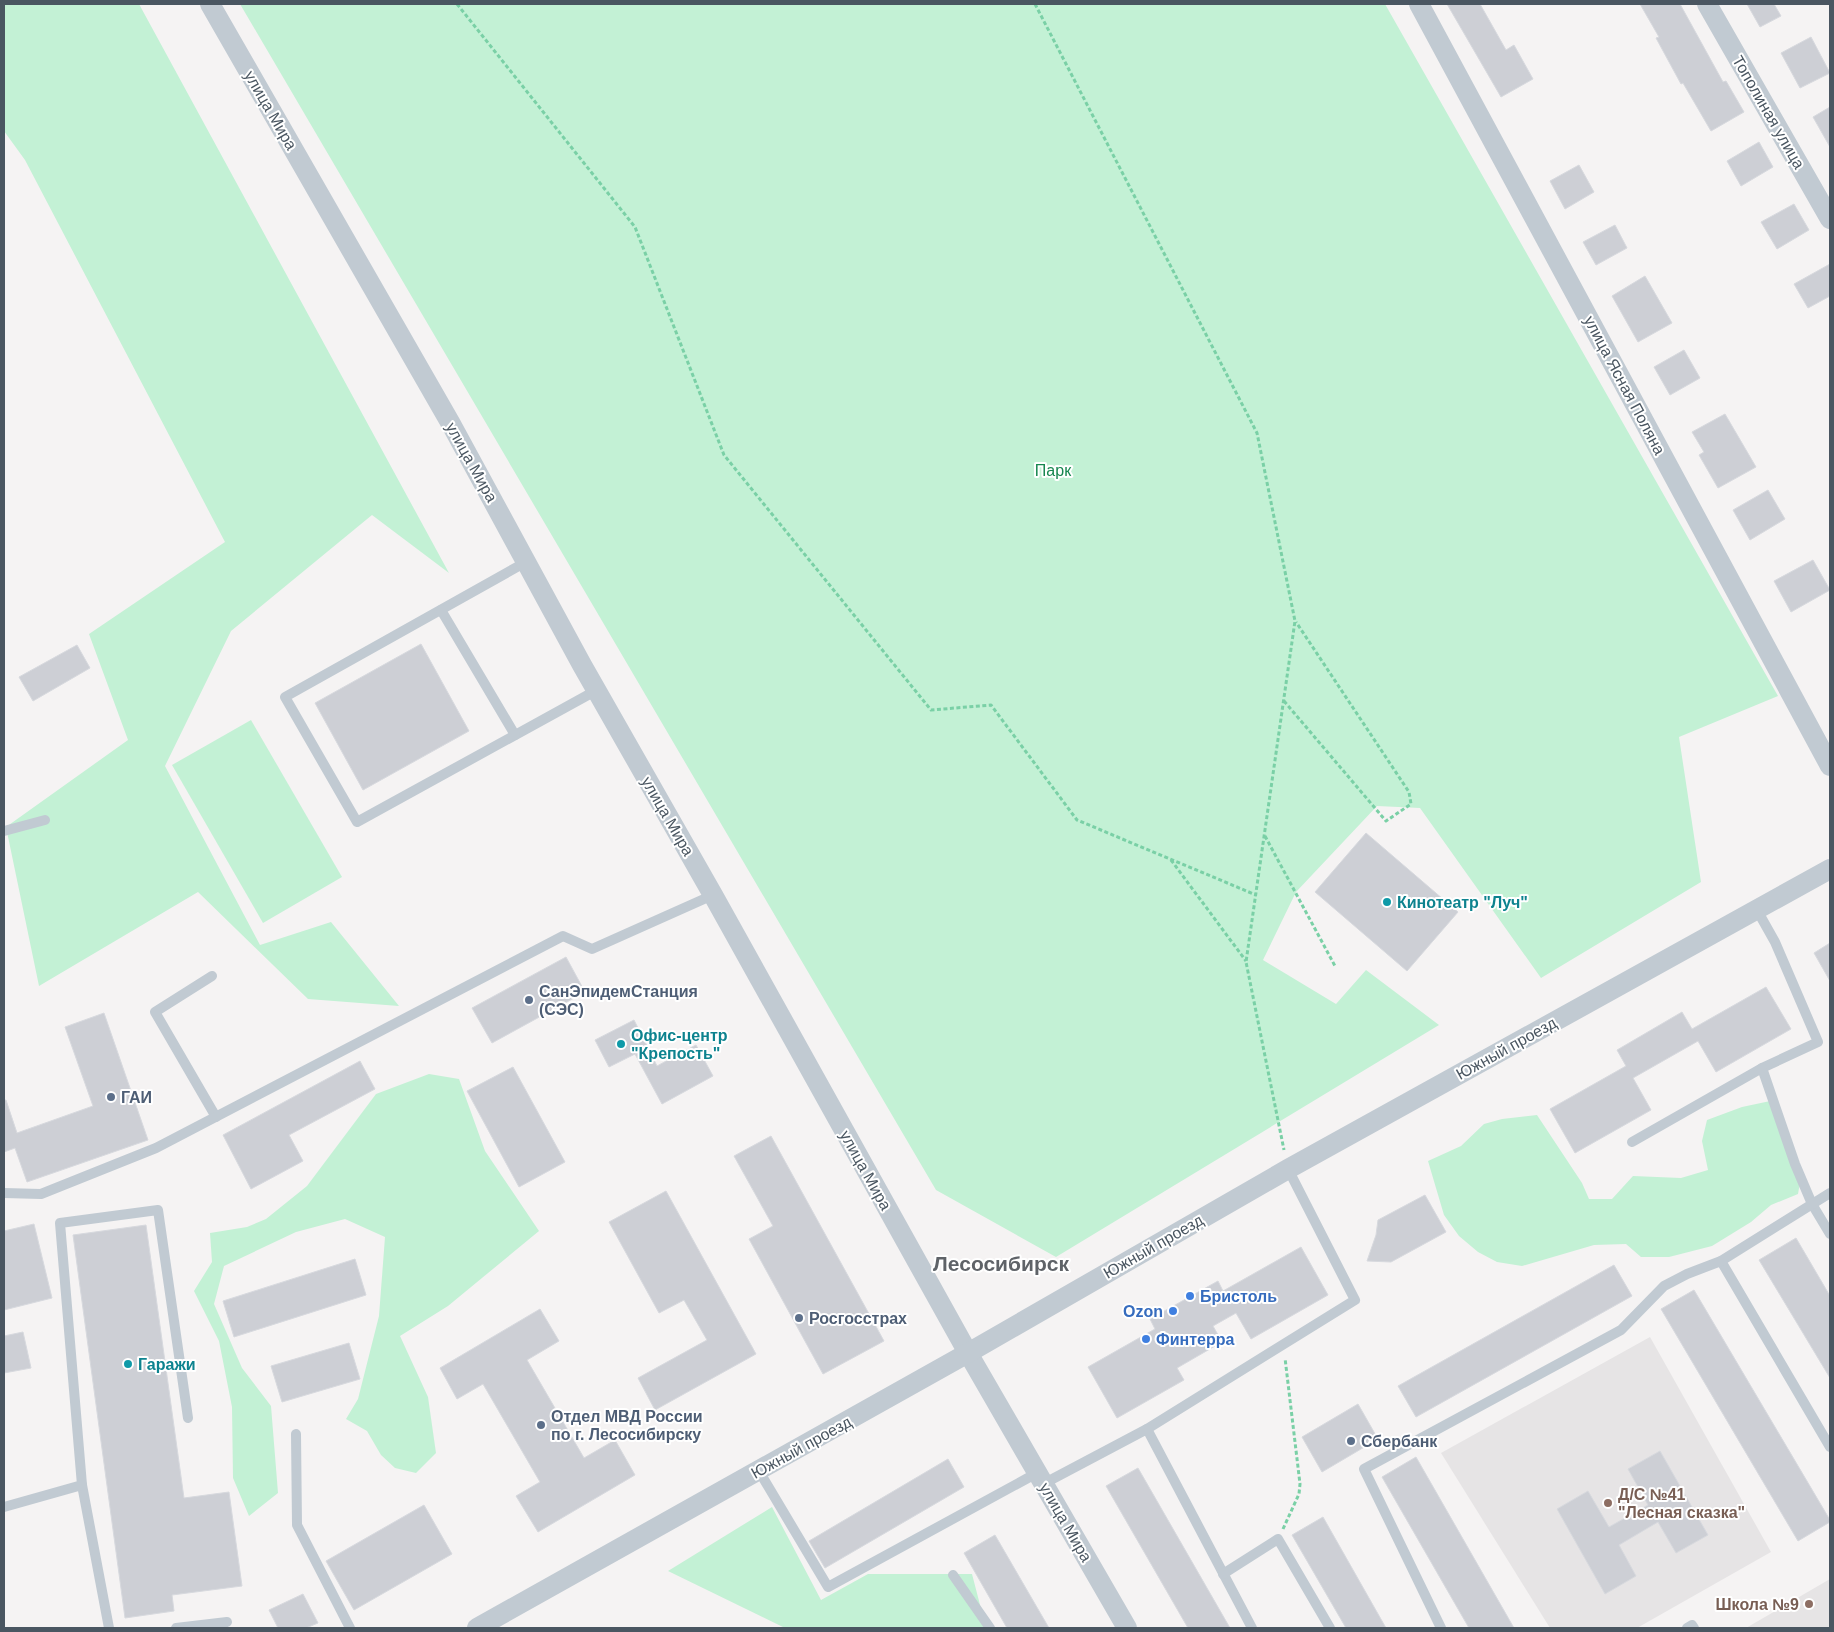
<svg xmlns="http://www.w3.org/2000/svg" width="1834" height="1632" font-family="Arial,sans-serif">
  <style>
    .education { fill: #e6e4e5 }
    .green { fill: #c3f1d5 }
    .building { fill: #cdcfd5; stroke: #d7d9de }
    .lines { fill: none; stroke-linecap: round; stroke-linejoin: round }
    .path { stroke: #7ad0a6; stroke-width: 3; stroke-dasharray: 4 2.5; stroke-linecap: butt }
    .lane { stroke: #c1cad2; stroke-width: 10 }
    .street { stroke: #c1cad2; stroke-width: 20 }
    .culture-dot { fill: #0f9aa8; stroke: #fff; stroke-width: 2 }
    .service-dot { fill: #5c6f8a; stroke: #fff; stroke-width: 2 }
    .shop-dot { fill: #3f7fe0; stroke: #fff; stroke-width: 2 }
    .education-dot { fill: #8d6e63; stroke: #fff; stroke-width: 2 }
    .labels { text-anchor: middle; stroke-width: 4; stroke-linejoin: round; paint-order: stroke }
    .street-label { font-size: 16px; fill: #4a5661; stroke: #fff }
    .park-label { font-size: 16px; fill: #17864f; stroke: #fff }
    .culture-label { font-size: 16px; font-weight: bold; fill: #0d838f; stroke: #fff; text-anchor: start }
    .service-label { font-size: 16px; font-weight: bold; fill: #4e5e75; stroke: #fff; text-anchor: start }
    .shop-label { font-size: 16px; font-weight: bold; fill: #366cbe; stroke: #fff; text-anchor: start }
    .education-label { font-size: 16px; font-weight: bold; fill: #785e54; stroke: #fff; text-anchor: start }
    .district-label { font-size: 21px; font-weight: bold; fill: #5f6368; stroke: #fff }
  </style>
  <rect width="100%" height="100%" fill="#f5f3f3"/>
  <!-- education -->
  <g class="education">
    <path d="M1650,1337l121,215 -134,76h-87l-109,-175z"/>
    <path d="M1830,1579v49h-84z"/>
  </g>
  <!-- green -->
  <g class="green">
    <path d="M4,4h135l310,569 -77,-58 -141,116 -66,135 95,179 71,-23 68,84 -91,-7 -110,-107 -159,94 -33,-159 122,-87 -39,-106 136,-92 -200,-382 -21,-29z"/>
    <path d="M240,4h1145l393,692 -99,41 22,145 -160,96 -121,-170 -43,-2 -81,86 -33,68 73,44 30,-34 73,55 -383,232 -120,-67z"/>
    <path d="M251,720l91,157 -79,46 -91,-158z"/>
    <path d="M429,1074l30,5 26,72 54,80 -91,75 -48,30 28,61 8,56 -20,20 -21,-5 -14,-13 -14,-24 -21,-12 12,-20 21,-83 6,-79 -40,-18 -49,13 -72,34 -10,38 28,64 29,38 7,87 -29,23 -16,-38 -1,-71 -13,-66 -25,-50 18,-29 -2,-29 37,-6 19,-8 41,-33 69,-92z"/>
    <path d="M1775,1100l26,77 -3,17 -27,11 -20,17 -39,24 -43,11h-28l-15,-13 -32,1 -72,21 -25,-4 -19,-10 -19,-16 -15,-21 -16,-54 33,-15 23,-22 18,-5 35,-4 45,68 7,16h23l21,-23 48,2 27,-8 -6,-29 5,-21 35,-13z"/>
    <path d="M772,1507l49,93 47,-26h104l14,54h-201l-117,-57z"/>
  </g>
  <!-- building -->
  <g class="building">
    <path d="M1447,4h33l26,46 8,-5 19,34 -32,18z"/>
    <path d="M1640,4h40l43,78 3,-1 18,31 -33,19 -28,-48 -2,1 -25,-46 3,-1z"/>
    <path d="M1747,4h27l7,12 -21,11z"/>
    <path d="M1811,37l19,36 -30,15 -19,-35z"/>
    <path d="M1830,107v40l-17,-30z"/>
    <path d="M1759,142l14,25 -32,19 -14,-25z"/>
    <path d="M1579,165l15,27 -29,17 -15,-28z"/>
    <path d="M1794,204l15,26 -32,19 -16,-27z"/>
    <path d="M1615,225l12,23 -31,17 -13,-23z"/>
    <path d="M1830,264v32l-22,12 -14,-24z"/>
    <path d="M1645,276l27,47 -34,19 -26,-46z"/>
    <path d="M1684,350l16,28 -30,17 -16,-28z"/>
    <path d="M1725,414l31,53 -38,21 -19,-33 5,-3 -12,-20z"/>
    <path d="M1768,490l17,29 -35,21 -17,-30z"/>
    <path d="M1813,560l17,30 -39,22 -17,-31z"/>
    <path d="M421,644l48,87 -106,59 -48,-87z"/>
    <path d="M77,645l13,23 -57,33 -14,-24z"/>
    <path d="M1366,833l92,79 -51,59 -92,-79z"/>
    <path d="M1830,943v38l-16,-28z"/>
    <path d="M566,957l19,35 -93,51 -20,-35z"/>
    <path d="M1766,987l25,42 -75,43 -18,-31 -65,37 18,32 -76,43 -25,-44 76,-43 -9,-16 65,-38 10,17z"/>
    <path d="M104,1013l44,127 -121,42 -12,-34 -11,4v-52h2l11,33 76,-27 -28,-79z"/>
    <path d="M634,1020l23,46 39,-21 17,31 -51,28 -27,-50 -26,13 -14,-27z"/>
    <path d="M360,1061l15,28 -86,46 14,26 -52,28 -28,-54z"/>
    <path d="M513,1067l52,95 -46,25 -52,-96z"/>
    <path d="M771,1136l113,205 -61,33 -74,-135 24,-13 -39,-70z"/>
    <path d="M666,1191l90,163 -101,56 -17,-32 69,-38 -23,-40 -25,13 -50,-91z"/>
    <path d="M1425,1195l21,37 -55,30 -24,-1 9,-26 2,-15z"/>
    <path d="M34,1224l18,74 -48,12v-79z"/>
    <path d="M146,1225l38,273 45,-6 13,94 -70,9 2,16 -49,7 -52,-383z"/>
    <path d="M1796,1238l34,58v82l-71,-118z"/>
    <path d="M1301,1247l27,48 -77,44 -15,-26 -23,13 9,16 -45,26 7,12 -67,38 -29,-51 67,-38 -5,-10 68,-38 5,10z"/>
    <path d="M355,1259l11,36 -132,42 -11,-36z"/>
    <path d="M1614,1265l18,31 -216,121 -18,-31z"/>
    <path d="M1694,1290l136,230v2l-32,19 -137,-232z"/>
    <path d="M540,1309l19,32 -32,19 57,98 31,-18 20,35 -97,57 -22,-36 24,-14 -57,-98 -26,15 -17,-31z"/>
    <path d="M23,1332l8,36 -27,5v-37z"/>
    <path d="M349,1343l11,36 -78,23 -11,-36z"/>
    <path d="M1358,1404l20,35 -56,33 -20,-35z"/>
    <path d="M1660,1451l48,84 -32,18 -18,-31 -39,23 17,31 -31,18 -48,-85 31,-18 21,36 39,-22 -20,-36z"/>
    <path d="M1416,1457l98,171h-45l-87,-151z"/>
    <path d="M948,1459l16,28 -139,81 -16,-27z"/>
    <path d="M1138,1468l92,160h-42l-82,-142z"/>
    <path d="M424,1505l28,49 -98,56 -28,-49z"/>
    <path d="M1323,1517l63,111h-40l-54,-93z"/>
    <path d="M995,1535l54,93h-42l-43,-75z"/>
    <path d="M303,1594l15,29 -12,5h-28l-9,-18z"/>
  </g>
  <g class="lines">
    <!-- path -->
    <g class="path">
      <path d="M457,4l178,223 89,228 207,255 60,-5 86,115 179,75"/>
      <path d="M1035,4l222,429 38,188 -49,341 38,188"/>
      <path d="M1284,701l102,120 25,-17 -2,-12 -113,-170"/>
      <path d="M1265,836l70,130"/>
      <path d="M1171,860l75,101"/>
      <path d="M1283,1529l16,-35 1,-10 -15,-126"/>
    </g>
    <!-- lane -->
    <g class="lane">
      <path d="M526,562l-241,135 72,125 240,-132"/>
      <path d="M441,610l74,125"/>
      <path d="M4,831l41,-11"/>
      <path d="M1757,910l18,32 43,100 -56,26 33,96 17,40 18,30"/>
      <path d="M212,976l-57,36 61,105"/>
      <path d="M1632,1142l130,-74"/>
      <path d="M4,1193l37,1 115,-46 407,-212 29,13 121,-54"/>
      <path d="M1721,1261l109,186"/>
      <path d="M1147,1429l208,-129 -67,-131"/>
      <path d="M296,1434l1,91 53,103"/>
      <path d="M759,1471l69,116 209,-114"/>
      <path d="M1043,1484l104,-55 105,199"/>
      <path d="M82,1485l27,143"/>
      <path d="M4,1507l78,-22 -22,-262 98,-13 30,208"/>
      <path d="M1223,1574l55,-35 52,89"/>
      <path d="M953,1575l37,53"/>
      <path d="M176,1628l51,-6"/>
      <path d="M1441,1628l-77,-159 257,-139 43,-44 23,-12 34,-13 109,-68"/>
      <path d="M1687,1628l5,-3 2,3"/>
    </g>
    <!-- street -->
    <g class="street">
      <path d="M210,4l241,420 131,241 131,230 255,458 159,275"/>
      <path d="M1419,4l411,762"/>
      <path d="M1707,4l123,215"/>
      <path d="M477,1628l491,-275 320,-184 542,-300"/>
    </g>
  </g>
  <!-- markers -->
  <g class="culture-dot">
    <circle cx="1387" cy="902" r="5"/>
    <circle cx="621" cy="1044" r="5"/>
    <circle cx="128" cy="1364" r="5"/>
  </g>
  <g class="service-dot">
    <circle cx="529" cy="1000" r="5"/>
    <circle cx="111" cy="1097" r="5"/>
    <circle cx="799" cy="1318" r="5"/>
    <circle cx="541" cy="1425" r="5"/>
    <circle cx="1351" cy="1441" r="5"/>
  </g>
  <g class="shop-dot">
    <circle cx="1190" cy="1296" r="5"/>
    <circle cx="1173" cy="1311" r="5"/>
    <circle cx="1146" cy="1339" r="5"/>
  </g>
  <g class="education-dot">
    <circle cx="1608" cy="1503" r="5"/>
    <circle cx="1809" cy="1604" r="5"/>
  </g>
  <g class="labels">
    <!-- street labels -->
    <g class="street-label">
      <text transform="translate(271 110) rotate(60)" y="6">улица Мира</text>
      <text transform="translate(1769 112) rotate(60)" y="6">Тополиная улица</text>
      <text transform="translate(1625 385) rotate(62)" y="6">улица Ясная Поляна</text>
      <text transform="translate(472 462) rotate(61)" y="6">улица Мира</text>
      <text transform="translate(668 816) rotate(60)" y="6">улица Мира</text>
      <text transform="translate(1506 1048) rotate(-29)" y="6">Южный проезд</text>
      <text transform="translate(866 1170) rotate(61)" y="6">улица Мира</text>
      <text transform="translate(1153 1246) rotate(-30)" y="6">Южный проезд</text>
      <text transform="translate(801 1447) rotate(-29)" y="6">Южный проезд</text>
      <text transform="translate(1066 1522) rotate(60)" y="6">улица Мира</text>
    </g>
    <!-- park labels -->
    <g class="park-label">
      <text x="1053" y="476">Парк</text>
    </g>
    <!-- culture labels -->
    <g class="culture-label">
      <text x="1397" y="908">Кинотеатр "Луч"</text>
      <text x="631" y="1041">Офис-центр<tspan x="631" dy="18">"Крепость"</tspan></text>
      <text x="138" y="1370">Гаражи</text>
    </g>
    <!-- service labels -->
    <g class="service-label">
      <text x="539" y="997">СанЭпидемСтанция<tspan x="539" dy="18">(СЭС)</tspan></text>
      <text x="121" y="1103">ГАИ</text>
      <text x="809" y="1324">Росгосстрах</text>
      <text x="551" y="1422">Отдел МВД России<tspan x="551" dy="18">по г. Лесосибирску</tspan></text>
      <text x="1361" y="1447">Сбербанк</text>
    </g>
    <!-- shop labels -->
    <g class="shop-label">
      <text x="1200" y="1302">Бристоль</text>
      <text x="1163" y="1317" text-anchor="end">Ozon</text>
      <text x="1156" y="1345">Финтерра</text>
    </g>
    <!-- education labels -->
    <g class="education-label">
      <text x="1618" y="1500">Д/С №41<tspan x="1618" dy="18">"Лесная сказка"</tspan></text>
      <text x="1799" y="1610" text-anchor="end">Школа №9</text>
    </g>
    <!-- district labels -->
    <g class="district-label">
      <text x="1001" y="1271">Лесосибирск</text>
    </g>
  </g>
  <!-- border -->
  <rect width="1834" height="1632" fill="none" stroke="#4a5661" stroke-width="10"/>
</svg>
